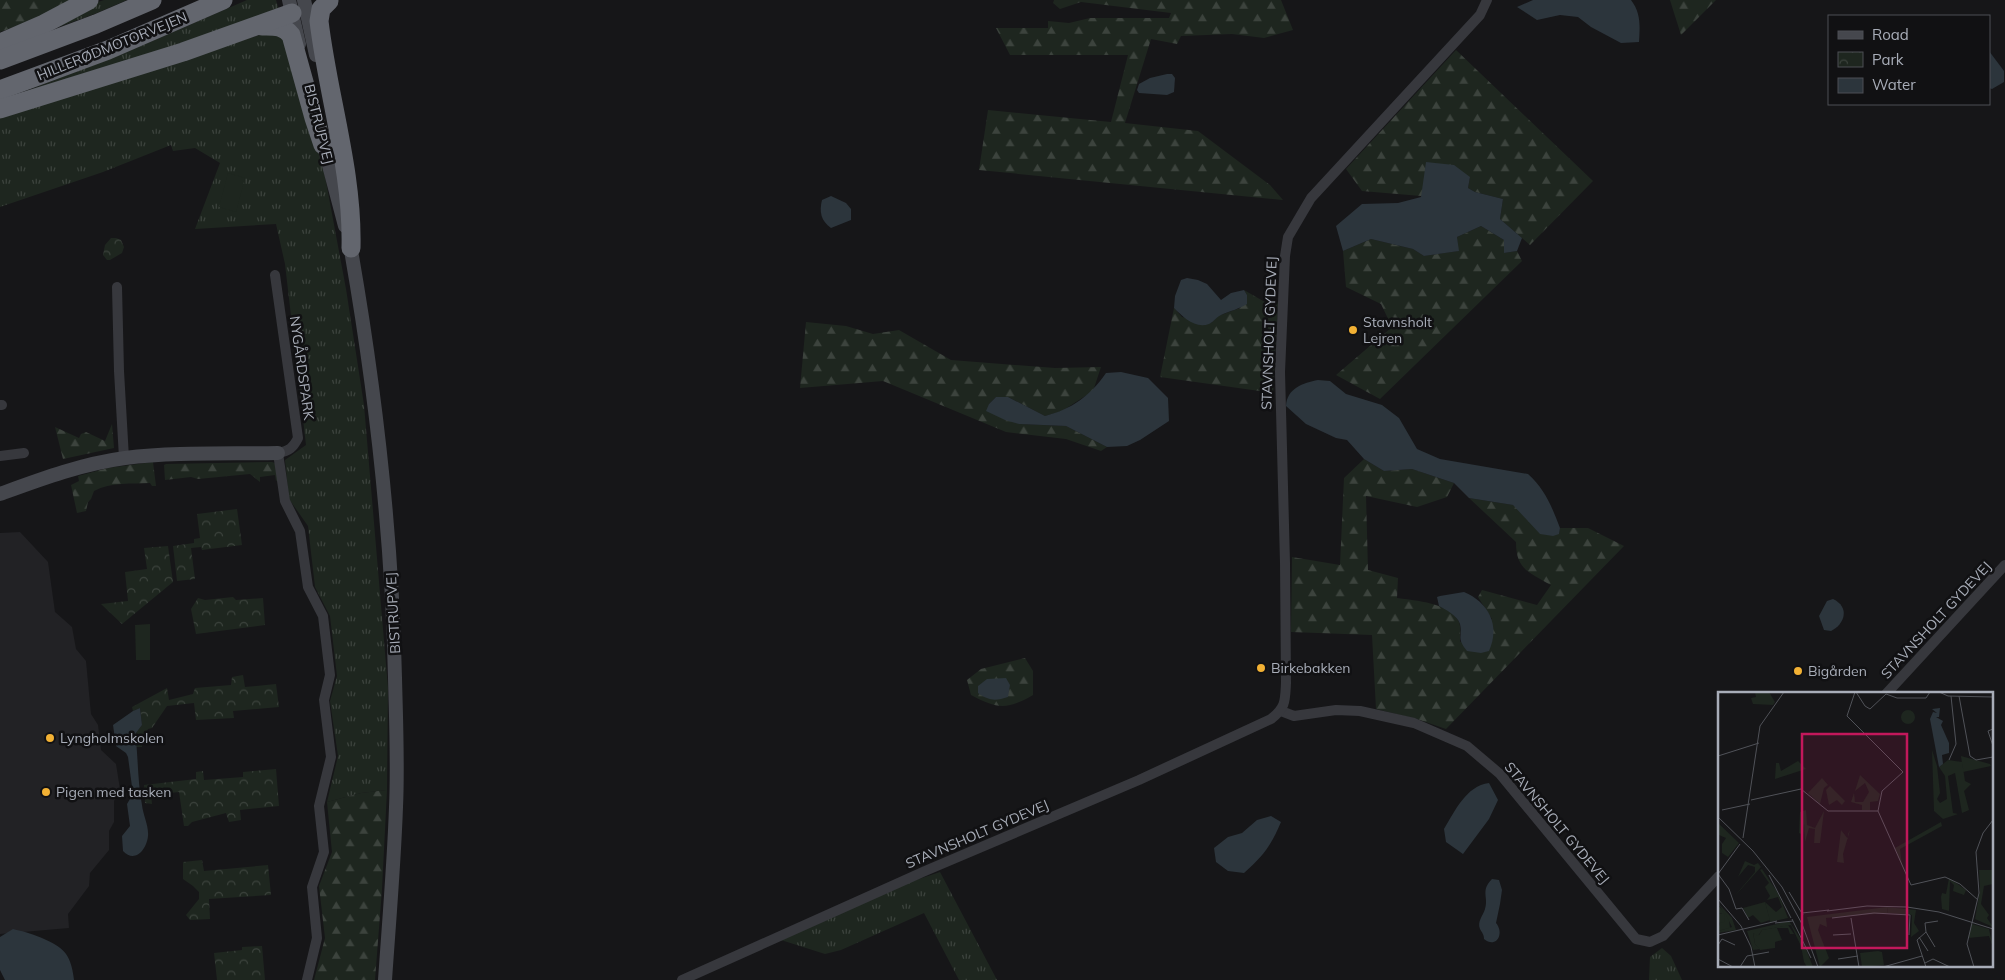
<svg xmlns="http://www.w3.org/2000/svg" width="2005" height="980" font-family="Mulish,sans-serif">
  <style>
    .built { fill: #222225 }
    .grass { fill: url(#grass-tufts) }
    .forest { fill: url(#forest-firs) }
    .park { fill: url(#park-crowns) }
    .garden { fill: #1e261f }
    .water { fill: #2c353c }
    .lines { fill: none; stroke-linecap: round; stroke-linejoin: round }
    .street { stroke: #37383d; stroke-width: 10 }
    .secondary { stroke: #45474d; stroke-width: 14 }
    .highway { stroke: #63666e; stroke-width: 19 }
    .poi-dot { fill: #f2b134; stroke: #111113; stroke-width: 2 }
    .labels { text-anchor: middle; stroke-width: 5; stroke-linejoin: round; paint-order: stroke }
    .street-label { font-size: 14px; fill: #a8adb8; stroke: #111113 }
    .poi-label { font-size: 14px; fill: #a8adb8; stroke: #111113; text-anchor: start }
    .inset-road { fill: none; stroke: #505258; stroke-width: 1 }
    .view { fill: #c2185b; fill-opacity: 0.15; stroke: #c2185b; stroke-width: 2.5 }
    .inset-edge { fill: none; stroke: #a8adb8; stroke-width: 2.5 }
  </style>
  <defs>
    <pattern id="grass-tufts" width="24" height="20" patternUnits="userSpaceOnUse" patternTransform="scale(1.25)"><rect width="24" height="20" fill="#1e261f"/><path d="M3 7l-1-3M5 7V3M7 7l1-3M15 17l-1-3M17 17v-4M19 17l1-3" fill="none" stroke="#3c433d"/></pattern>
    <pattern id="forest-firs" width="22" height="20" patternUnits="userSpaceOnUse" patternTransform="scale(1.25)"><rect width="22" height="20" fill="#1e261f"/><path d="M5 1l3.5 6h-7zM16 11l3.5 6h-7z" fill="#3c433d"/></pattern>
    <pattern id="park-crowns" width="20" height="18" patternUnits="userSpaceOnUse" patternTransform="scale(1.25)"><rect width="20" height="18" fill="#1e261f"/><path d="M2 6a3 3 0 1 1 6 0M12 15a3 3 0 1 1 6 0" fill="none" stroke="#3c433d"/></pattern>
  </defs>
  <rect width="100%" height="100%" fill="#161618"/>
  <!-- built -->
  <path class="built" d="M20,532l28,30 7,50 17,15 4,22 10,12 5,53 7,11 3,25 15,14 4,25 -6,12v21l-5,9v19l-19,23 -1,13 -21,28 1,14 -69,6v-401z"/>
  <!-- grass -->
  <g class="grass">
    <path d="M104,0h23l-30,13 -87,32 82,-41z"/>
    <path d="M247,0h29l4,13 -280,88 120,-46z"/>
    <path d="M272,31l17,9 35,131 22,118 18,116 24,283 -1,102 -26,3 -34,9 11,-46 -8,-55 7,-25 -7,-60 -15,-29 -7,-61 -19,-27 -4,-39 21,-15 -21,-181 -9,-40 -81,5 25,-66 -25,-15 -22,3 -2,-6 -68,27 -103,35v-91z"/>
    <path d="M940,872l57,108h-38l-35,-67 -83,37 -16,4 -44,-14 123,-56z"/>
    <path d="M1662,948l9,8 11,24h-33l1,-23z"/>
  </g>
  <!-- forest -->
  <g class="forest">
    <path d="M0,0h70l-34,19 -36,13z"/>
    <path d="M1054,0h227l12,30 -29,8 -32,-4 -51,2 -4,8 -26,-5 -26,84 73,8 72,54 13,15 -304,-30 9,-60 123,12 17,-67h-118l-14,-27h52v-7l21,2 21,-5h79l2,-5 -90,-11 -21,7 -7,-6z"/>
    <path d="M1670,0h46l-35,35z"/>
    <path d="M1456,50l137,131 -63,64 -30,-26 3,-20 -28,-7 -7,-4 2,-11 -49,19 -59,-5 -16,-22z"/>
    <path d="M1481,226l23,14v13l13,-2 5,10 -142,138 -44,-24 56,-48 -11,-23 -35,-17 -3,-36 28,-12 42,10 11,7 34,-5 -1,-14z"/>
    <path d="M1244,290l26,15 8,-3 -5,91 -113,-16 14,-69 8,9 29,6 7,-7 22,-8 7,-13z"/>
    <path d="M806,322l40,4 27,8 26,-4 52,30 104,8 46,-1 -8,24 -31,20 -17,5 -37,-19h-12l-7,7 30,20 47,2 41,21 -6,4 -35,-12 -60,-7 -123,-51 -83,7z"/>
    <path d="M112,424l2,24 -51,11 -8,-32 24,11 2,-4 5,-2 19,9z"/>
    <path d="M1364,459l20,12 28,-2 42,14 -7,14 -30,10 -51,-11 2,74 30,8 -1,20c19,3 52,4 62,24 2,5 1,14 1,20l32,-23 -14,-22 4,-7 55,15 14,-20c-22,-13 -35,-15 -35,-43l-47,-44 44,7 46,29 1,-6h28l36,18 -178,183 -29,-10 -41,-10 -4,-74 -81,-3 1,-75 48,8 4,-87z"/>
    <path d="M153,462l3,24h-4l-2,-3c-18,1 -39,-1 -56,8l-3,8 -3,3 -2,9 -9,2 -6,-28 8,-4 -1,-5 30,-8z"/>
    <path d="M272,462l3,1 3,17 -2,1 -1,-6 -15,2v5l-10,-8 -52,5 -7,-2 -26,3 -1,-15 2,-1z"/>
    <path d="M1025,658l8,13v24c-26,15 -36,14 -62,0l-4,-15 14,-11z"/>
    <path d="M387,790l-5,99 -7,91h-61l11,-42 -6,-52 13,-34 -5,-50 34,-9z"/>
  </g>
  <!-- park -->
  <g class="park">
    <path d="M111,238h5l5,2 3,7 -2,6 -12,7h-3l-4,-5 2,-10z"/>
    <path d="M237,509l5,36 -40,5 -1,-3 -10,1 4,31 -18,2 -4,-35 21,-3v-4l6,-1 -3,-24z"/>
    <path d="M168,546l5,36 -51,42 -21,-20 27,-3 -3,-29 22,-3 -3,-21z"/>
    <path d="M233,597l3,3 27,-2 2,27 -69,9 -5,-25 7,-11 7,2z"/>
    <path d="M243,675l2,12 31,-3 3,23 -46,4 1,7 -38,2 -2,-17 -27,3 -15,22 -4,1 -5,9 -1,9h-6v-14l6,-8 -2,-17 -7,3 -1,-4 35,-19 2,12 24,-6 2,-6 36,-3 1,-8z"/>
    <path d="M276,769l3,37 -39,4 1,10 -12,2 -3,-9 -34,9 -4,4h-4l-5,-34 -28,3 1,9 -7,-1 -1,-18 52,-6v-7l7,-1 1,9 39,-3v-5z"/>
    <path d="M202,860l2,11 64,-6 3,30 -62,4 1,20 -20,1 -4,-5 13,-16v-7l-6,-6 -10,-7v-17z"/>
    <path d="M262,946l3,34h-48l-3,-27 28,-3v-3z"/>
  </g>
  <!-- garden -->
  <g class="garden">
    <path d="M228,173l17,5 -9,34 -17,-5z"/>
    <path d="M150,624v36h-14l-1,-35z"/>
  </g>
  <!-- water -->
  <g class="water">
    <path d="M1533,0h98c10,13 9,26 8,42l-18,1 -30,-16 -13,-10 -18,-2 -23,5 -20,-13z"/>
    <path d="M1989,51l15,20v11l-12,7 -3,-1z"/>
    <path d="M1167,74h5l3,4 -1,14 -7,3 -28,-2 -2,-3 2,-6 11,-6z"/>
    <path d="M1426,162l28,3 16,12 -2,11 7,4 28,7 -3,20 22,19 -5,13 -13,2v-13l-23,-14 -24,11 2,14 -35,5 -11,-7 -42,-10 -28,12 -7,-25 26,-22 36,-1 23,-6z"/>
    <path d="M831,196l15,7 5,6v11l-20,8c-10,-7 -12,-16 -9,-28z"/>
    <path d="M1187,278l11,2 9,4 14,16 10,-7 13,-3 3,5v9c-8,5 -17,7 -26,11 -5,2 -7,7 -12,9 -14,5 -26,-7 -35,-16l1,-12 6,-16z"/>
    <path d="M1121,372l27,6 20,20 1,23 -29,19 -13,6 -20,1 -41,-21 -47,-2 -14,-4 -19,-9 3,-7 7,-7h12l37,19c27,-7 45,-20 61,-43z"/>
    <path d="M1318,380l12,1 16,13 36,11 17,13 18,31 23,10 88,15c17,15 24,33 32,54l-1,6 -6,2 -13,-2 -27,-29 -44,-7 -15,-15 -42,-14 -28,2 -20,-12 -17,-19 -11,-2 -30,-14 -20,-18c1,-18 17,-23 32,-26z"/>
    <path d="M1464,592c24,10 37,33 25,59l-8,2 -14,-2c-11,-14 -4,-13 -7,-27 -3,-9 -14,-14 -21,-18l-2,-9 3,-1z"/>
    <path d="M1833,599c17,8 12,25 -2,32l-7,-1 -5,-14 8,-15z"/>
    <path d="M1006,678l4,7 -2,12c-12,4 -19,4 -30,-4v-7l9,-7z"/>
    <path d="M140,708l2,17 -6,8v6c2,22 2,45 6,66 1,10 7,21 6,31 -1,13 -13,28 -25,15l-1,-15 8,-10 -3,-22 6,-10 -5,-37 -2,-4 -10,-7 -3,-21 20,-14z"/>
    <path d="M1489,783l9,17 -9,19 -26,35 -17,-12 -2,-13c11,-18 22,-43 45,-46z"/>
    <path d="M1271,816l10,6c-10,24 -18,34 -37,51l-16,-2 -12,-9 -2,-14 14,-11 14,-4 15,-13z"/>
    <path d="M1492,879l7,1 3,10 -2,14 -4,19c9,11 0,26 -12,16 0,-5 -2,-6 -4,-10 -3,-8 3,-13 5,-20 4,-12 -5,-18 7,-30z"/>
    <path d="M13,929c14,3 44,12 53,25 5,7 7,17 8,26h-69l-5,-10v-33z"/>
  </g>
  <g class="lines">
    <!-- street -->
    <g class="street">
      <path d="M275,275l23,163c-5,10 -9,13 -20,15l7,48 15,30 8,56 15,29 7,59 -6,25 7,57 -12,49 5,46 -12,35 5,51 -10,42"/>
      <path d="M117,287l2,84 5,87"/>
      <path d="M0,405h2"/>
      <path d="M0,456l24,-3"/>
      <path d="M1886,694l119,-129"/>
      <path d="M1281,711l13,5 42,-6 24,1 54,12 53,23 33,28 136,165 14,3 13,-6 56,-60"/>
      <path d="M682,980l243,-109 214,-91 132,-61c15,-12 14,-18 15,-36l-1,-120 -5,-191 5,-116 3,-19 23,-39 169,-183 7,-15"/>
    </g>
    <!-- secondary -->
    <g class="secondary">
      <path d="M289,0l10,44"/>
      <path d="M304,0l12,55"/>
      <path d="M321,135l24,91"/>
      <path d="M349,239c26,146 43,291 46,439 1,43 3,86 1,129 -2,57 -7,115 -11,173"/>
      <path d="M0,494c41,-15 81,-30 125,-36 50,-6 102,-4 153,-5"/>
    </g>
    <!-- highway -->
    <g class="highway">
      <path d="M329,1l-8,8 -2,12c9,76 34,150 32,227"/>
      <path d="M262,26c12,0 21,-1 29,9l23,83 9,27"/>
      <path d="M0,43l44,-19 45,-24"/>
      <path d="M0,60l96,-36 56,-24"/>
      <path d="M0,90l108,-40 115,-50"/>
      <path d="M0,109l183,-57 109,-39"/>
    </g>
  </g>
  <!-- markers -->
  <g class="poi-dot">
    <circle cx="1353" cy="330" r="5"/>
    <circle cx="1261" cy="668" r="5"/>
    <circle cx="1798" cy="671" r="5"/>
    <circle cx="50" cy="738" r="5"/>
    <circle cx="46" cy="792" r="5"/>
  </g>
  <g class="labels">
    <!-- street labels -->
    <g class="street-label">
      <text transform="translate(112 46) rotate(-22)" y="5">HILLERØDMOTORVEJEN</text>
      <text transform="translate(319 124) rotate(76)" y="5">BISTRUPVEJ</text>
      <text transform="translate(1269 333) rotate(-88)" y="5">STAVNSHOLT GYDEVEJ</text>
      <text transform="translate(302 368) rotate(82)" y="5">NYGÅRDSPARK</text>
      <text transform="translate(393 613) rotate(-93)" y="5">BISTRUPVEJ</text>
      <text transform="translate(1936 620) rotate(-47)" y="5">STAVNSHOLT GYDEVEJ</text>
      <text transform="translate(1557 823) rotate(50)" y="5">STAVNSHOLT GYDEVEJ</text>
      <text transform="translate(977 834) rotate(-23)" y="5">STAVNSHOLT GYDEVEJ</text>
    </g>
    <!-- poi labels -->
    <g class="poi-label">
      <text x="1363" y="327">Stavnsholt<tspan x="1363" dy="16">Lejren</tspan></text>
      <text x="1271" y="673">Birkebakken</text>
      <text x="1808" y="676">Bigården</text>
      <text x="60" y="743">Lyngholmskolen</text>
      <text x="56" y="797">Pigen med tasken</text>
    </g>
  </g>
  <!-- overview -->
  <g transform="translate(1718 692)">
    <rect width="275" height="275" fill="#161618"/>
    <path d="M243,64l29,8 1,2 -28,6zM223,130l1,4 -42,23 2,16 -7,-17zM0,214l14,12h-3l1,10 -12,3 4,-18 -4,1zM169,215l1,6 -62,5 1,9 -7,-3 -2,6 11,28 -9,9 -13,-50zM254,232l17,5 4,18 -4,-11 -21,2zM70,233l6,9h-4l-2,-6h-11l5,12 -7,2v6l-15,2 -5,-6 -2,-11 6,2 3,-5z" fill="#1e261f"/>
    <path d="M37,0h14l6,10 -2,3 -20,-1 -2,-6 5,-1zM183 25a7 7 0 1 1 14 0a7 7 0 1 1-14 0ZM214,58l5,16 3,27 -3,6 3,4 7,-4 -2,-23 -6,-9 9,-7 14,2 3,19 6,3 -7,7 5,19 -7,3 -7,-40 -7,3 5,37 5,1 -15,5 -9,-8zM80,69l8,8 -31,10 1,-16h3l2,8zM142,83l20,19 -2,7 -8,1v8h-8v-5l-11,-3 3,-9 1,9h8l6,-10 -4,-9 -10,8zM104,86l6,7 -4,3 -4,16 -12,-11zM112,94l15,15 -3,4 -5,-5 -8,5 -3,-15zM88,118l1,15 8,3 9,-17 -4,32h-6l1,-14 -6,-1 -4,14 -1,-18 -1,11 -4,-2 1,-21zM0,131l21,20 -11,14 -6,-4v-9l4,-6 -7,-3zM123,138l7,9v-5l2,-4 -7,24 1,9 -7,-1zM27,169l9,4 4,-2 3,4 -28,31 22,-26v-5l-7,-2 -10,12zM44,177l16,24 10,25 -18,4 -5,-20 11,10 6,-5 -4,-10 -11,3 3,-4 -5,-9 4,-4 -9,-13zM261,178h14v14l-9,2 -3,18 8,11 -2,3 6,9 -18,-8 5,-29zM231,186l17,12 -2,5 -11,-4 1,-6 -4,-4 -1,30 -7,-2 -1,-12 1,-4 4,1zM0,211l14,15 4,12 -18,3v-2l14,-4 -7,-14 -1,9 -6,1v-9l6,-1zM169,215l29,3 -2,13 5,8 -8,6 1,-22 -24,-2zM71,229l15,23 9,23h-6l-3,-5 -3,-16 -10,-21 -29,5 -4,6 -5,-3 2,11 5,5 -7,1 -6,-19z" fill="#1e261f"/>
    <path d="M47,210l5,18 -9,3 -8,-8 -5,3 -5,-10z" fill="#1e261f"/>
    <path d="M160,259l4,1 2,13 -22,2 -2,-14z" fill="#1e261f"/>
    <path d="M222,16l-1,9h-3l7,4 -2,4 8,18v10l-7,2 1,9 -4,3 -9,-48 3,-7 4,1 -5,-4z" fill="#2c353c"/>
    <path class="inset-road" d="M137,0l-8,24 56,56 -21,19 -4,20 33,74 34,-8 15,7 18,16M138,0l9,14 5,3 16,-15 11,4h29l4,-6M221,0l9,4 45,1M241,4l11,60 6,4 17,-3M275,37l-5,2 5,15M0,64l41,-13M231,68l7,-16 -5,-48M33,108l50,-11 27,22h50M4,118l28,-6M0,125l35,34 29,36 20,37 16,43M25,146l17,-112 24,-34M0,182l11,15 7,20 6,-1 7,12M0,182l22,-30M51,183l22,43M71,200l14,23M0,207l23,27 10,21 4,20M109,219l40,-5 40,1 32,5 54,17M84,221l27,-3M114,226l42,-5 36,2 -1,20M133,226l8,49M74,227l19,39M57,231l18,-2M208,240l9,15M0,243l59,-14M115,243l18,-1M201,245l9,14M0,253l4,-6 13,6M0,267l15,8M120,267l20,-3M207,271l8,-4 17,8M22,275l7,-11 22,-4M165,275l39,-11M208,275l-9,-27 9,-8 -1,-9 13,-2M256,275l-7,-23 12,-51 -3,-41 7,-19 10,-13"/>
    <path class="view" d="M84,42h105v214h-105z"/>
    <rect width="275" height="275" class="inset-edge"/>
  </g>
  <!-- legend -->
  <rect x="1828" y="15" width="162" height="90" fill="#111113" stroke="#4d4f55"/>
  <rect x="1838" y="31" width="25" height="8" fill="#45474d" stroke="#4d4f55"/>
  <text x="1872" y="40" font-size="15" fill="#a8adb8">Road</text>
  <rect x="1838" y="52" width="25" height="15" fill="url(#park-crowns)" stroke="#4d4f55"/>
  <text x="1872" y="65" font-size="15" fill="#a8adb8">Park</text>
  <rect x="1838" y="78" width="25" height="15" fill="#2c353c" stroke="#4d4f55"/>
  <text x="1872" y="90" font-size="15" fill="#a8adb8">Water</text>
</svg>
